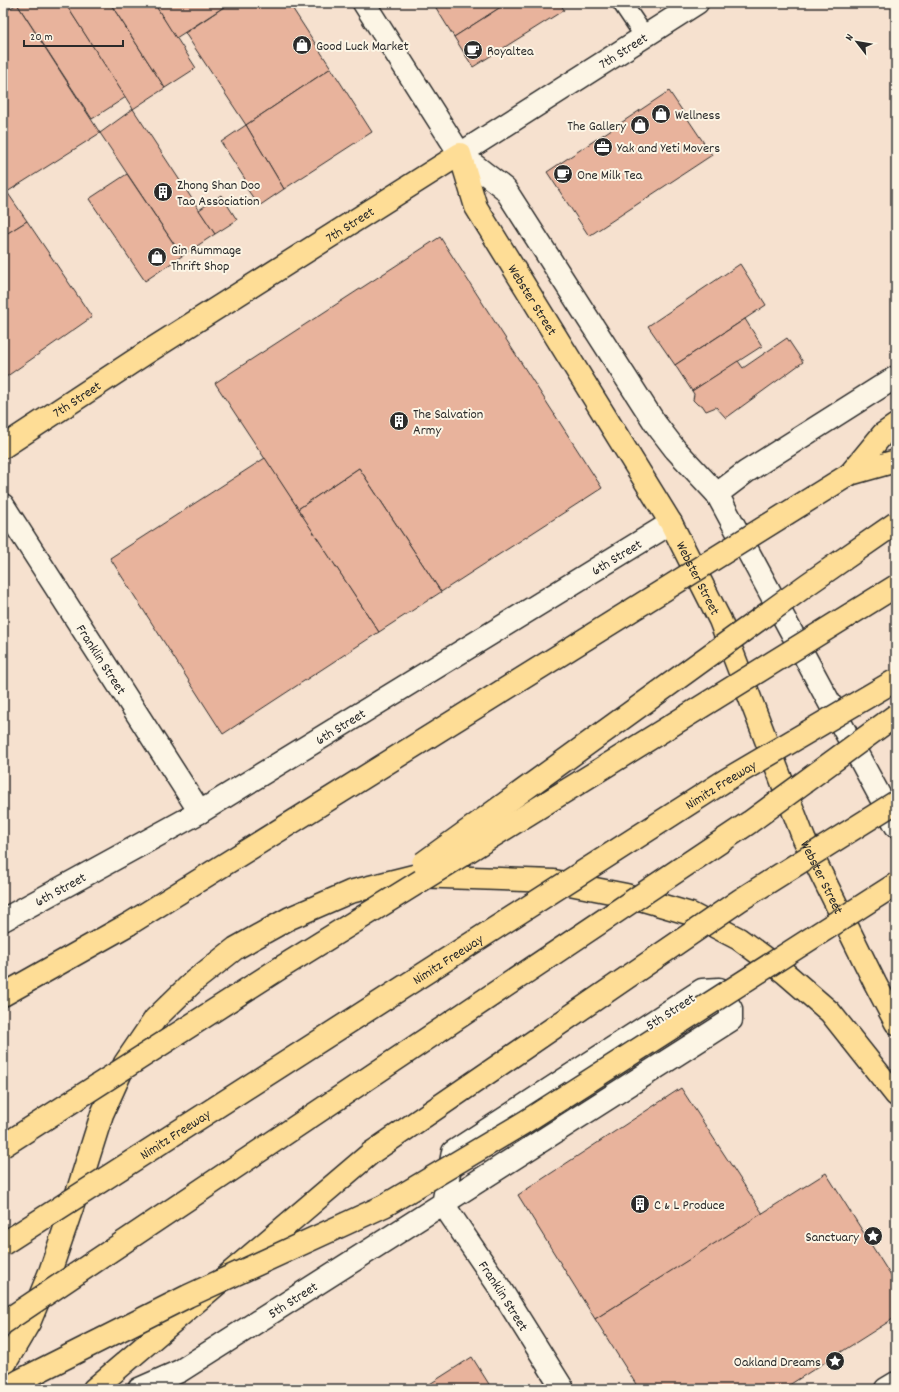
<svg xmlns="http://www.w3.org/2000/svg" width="899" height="1392" font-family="Dekko,sans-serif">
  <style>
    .building { fill: #e8b39c; stroke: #2b2b2b }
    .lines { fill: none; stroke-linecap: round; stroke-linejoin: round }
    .lane-casing { stroke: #2b2b2b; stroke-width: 21 }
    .street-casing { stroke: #2b2b2b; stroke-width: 25 }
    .secondary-casing { stroke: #2b2b2b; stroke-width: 25 }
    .primary-casing { stroke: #2b2b2b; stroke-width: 25 }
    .highway-casing { stroke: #2b2b2b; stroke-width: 25 }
    .lane { stroke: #fcf5e5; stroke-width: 18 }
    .street { stroke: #fcf5e5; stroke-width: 22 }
    .secondary { stroke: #fcf5e5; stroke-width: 22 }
    .primary { stroke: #fedd96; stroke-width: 22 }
    .highway { stroke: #fedd96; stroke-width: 22 }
    .highway-bridge-casing { stroke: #2b2b2b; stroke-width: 25; stroke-linecap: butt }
    .highway-bridge { stroke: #fedd96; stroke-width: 22 }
    .labels { text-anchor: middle; stroke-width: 4; stroke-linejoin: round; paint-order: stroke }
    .poi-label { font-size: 14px; fill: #2b2b2b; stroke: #fcf5e5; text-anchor: start }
    .street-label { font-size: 14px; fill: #2b2b2b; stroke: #fcf5e5 }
  </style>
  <rect width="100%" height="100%" fill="#f6e1cf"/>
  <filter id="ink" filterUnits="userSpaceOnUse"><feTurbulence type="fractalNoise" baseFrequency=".025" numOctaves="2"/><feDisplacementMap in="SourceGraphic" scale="8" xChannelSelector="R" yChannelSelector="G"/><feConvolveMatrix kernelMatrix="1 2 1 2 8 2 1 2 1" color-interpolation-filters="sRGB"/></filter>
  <g filter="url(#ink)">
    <!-- building -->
    <g class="building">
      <path d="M18,3h47l61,94 -34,22 -75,-115z"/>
      <path d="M65,3h45l55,85 -32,21z"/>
      <path d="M110,3h44l42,65 -31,20z"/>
      <path d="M154,3h76l-54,35z"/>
      <path d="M230,3h59l42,65 -85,57 -61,-92z"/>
      <path d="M433,3h74l-53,34z"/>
      <path d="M507,3h53l4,7 -91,57 -19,-30z"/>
      <path d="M17,4l83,129 -93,59 -4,-6v-173z"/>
      <path d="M331,68l41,64 -88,57 -38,-64z"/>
      <path d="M669,91l43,64 -123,81 -42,-64z"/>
      <path d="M133,109l82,125 -33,22 -82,-123z"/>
      <path d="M246,125l38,64 -25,17 -17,-24 3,-3 -24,-37z"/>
      <path d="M127,174l55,82 -37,25 -56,-82z"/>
      <path d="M7,192l20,29 -24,15v-41z"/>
      <path d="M221,195l16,25 -22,14 -16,-24z"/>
      <path d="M27,221l65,96 -89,62v-143z"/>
      <path d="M440,237l162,251 -161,104 -82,-124 -61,41 -83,-126z"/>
      <path d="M740,264l26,41 -91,60 -27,-39z"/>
      <path d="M745,319l17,27 -70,45 -17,-26z"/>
      <path d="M787,338l16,24 -77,56 -10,-11 -10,4 -4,-6h-4l-5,-5 1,-6 -2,-3 46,-30 5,7z"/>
      <path d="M265,458l114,174 -156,102 -113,-176z"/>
      <path d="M359,468l82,124 -62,40 -81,-123z"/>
      <path d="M681,1088l82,126 -168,105 -77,-124z"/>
      <path d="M826,1173l70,111v33l-113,72h-144l-44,-70z"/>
      <path d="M472,1357l20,32h-70z"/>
    </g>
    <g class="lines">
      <!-- lane casing -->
      <g class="lane-casing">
        <path id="lane" d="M622,3l23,34"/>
      </g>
      <!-- street casing -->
      <g class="street-casing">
        <g id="street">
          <path d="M460,154l45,35 150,234 20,26 42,45 179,332"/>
          <path d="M717,494l29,-22 150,-95"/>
          <path id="s1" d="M3,505l197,307"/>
          <path id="s2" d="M3,920l197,-108 471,-289"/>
          <path id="s3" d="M443,1204l55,81 65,104"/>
          <path id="s4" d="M139,1389l41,-18 551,-351v-11l-12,-20 -17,1 -249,162 -10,52"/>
          <path d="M886,1389l10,-6"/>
        </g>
      </g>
      <!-- secondary casing -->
      <g class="secondary-casing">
        <g id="secondary">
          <path id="s5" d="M364,3l96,151 237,-151"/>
        </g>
      </g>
      <!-- primary casing -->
      <g class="primary-casing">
        <g id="primary">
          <path id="s6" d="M3,447l146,-96 311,-197 16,53 195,316 49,97 84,219 71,144 21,40"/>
          <path d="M3,1367l26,-44 21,-51 29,-85 23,-73 23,-51 30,-44 39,-38 42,-33 54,-30 60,-26 64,-16 140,5 72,14 65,19 48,25 46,34 45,39 66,83"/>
        </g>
      </g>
      <!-- highway casing -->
      <g class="highway-casing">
        <g id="highway">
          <path d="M850,474l33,-40 13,-9"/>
          <path d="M850,474l46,-13"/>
          <path d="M3,995l126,-71"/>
          <path d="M94,1389l277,-236"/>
        </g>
      </g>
      <!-- lane -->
      <use href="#lane" class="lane"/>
      <!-- street -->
      <use href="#street" class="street"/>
      <!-- secondary -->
      <use href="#secondary" class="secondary"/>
      <!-- primary -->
      <use href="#primary" class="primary"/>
      <!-- highway -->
      <use href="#highway" class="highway"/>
      <!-- highway-bridge casing -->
      <g class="highway-bridge-casing">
        <g id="highway-bridge">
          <path d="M423,863l385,-279 88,-61"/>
          <path d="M129,924l721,-450"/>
          <path d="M3,1146l274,-176 619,-384"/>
          <path d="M371,1153l369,-253 156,-98"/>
          <path id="s7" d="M3,1244l723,-464 170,-100"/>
          <path d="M3,1323l747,-501 146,-107"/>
          <path d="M6,1389l15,-9 167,-84 196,-90 141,-84 371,-238"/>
        </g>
      </g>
      <!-- highway-bridge -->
      <use href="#highway-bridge" class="highway-bridge"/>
    </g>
  </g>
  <!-- icons -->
  <defs>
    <g id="shop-disc" transform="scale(1)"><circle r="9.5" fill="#2b2b2b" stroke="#fcf5e5"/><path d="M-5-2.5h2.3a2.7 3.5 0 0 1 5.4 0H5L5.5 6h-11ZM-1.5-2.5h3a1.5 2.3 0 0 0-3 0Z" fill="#fff"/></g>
    <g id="cafe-disc" transform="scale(1)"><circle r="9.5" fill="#2b2b2b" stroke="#fcf5e5"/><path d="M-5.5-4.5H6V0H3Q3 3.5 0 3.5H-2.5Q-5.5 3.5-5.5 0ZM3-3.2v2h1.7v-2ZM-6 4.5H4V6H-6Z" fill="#fff"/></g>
    <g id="office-disc" transform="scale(1)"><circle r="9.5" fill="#2b2b2b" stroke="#fcf5e5"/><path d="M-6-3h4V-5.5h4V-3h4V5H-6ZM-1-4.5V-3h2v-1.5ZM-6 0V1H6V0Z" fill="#fff"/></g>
    <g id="building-disc" transform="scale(1)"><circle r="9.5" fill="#2b2b2b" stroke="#fcf5e5"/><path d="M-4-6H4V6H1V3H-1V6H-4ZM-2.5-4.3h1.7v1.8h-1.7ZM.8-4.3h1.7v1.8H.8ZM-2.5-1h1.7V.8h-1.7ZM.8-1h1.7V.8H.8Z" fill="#fff"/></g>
    <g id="sight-disc" transform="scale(1)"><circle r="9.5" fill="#2b2b2b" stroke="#fcf5e5"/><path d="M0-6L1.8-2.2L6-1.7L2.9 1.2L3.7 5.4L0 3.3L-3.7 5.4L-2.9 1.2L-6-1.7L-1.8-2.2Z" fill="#fff"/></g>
  </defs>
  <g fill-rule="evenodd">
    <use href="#shop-disc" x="302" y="45"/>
    <use href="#cafe-disc" x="473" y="50"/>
    <use href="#shop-disc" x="661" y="114"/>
    <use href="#shop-disc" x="640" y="125"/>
    <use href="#office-disc" x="603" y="147"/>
    <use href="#cafe-disc" x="563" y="174"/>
    <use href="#building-disc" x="163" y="192"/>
    <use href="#shop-disc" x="157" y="257"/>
    <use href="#building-disc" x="399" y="421"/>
    <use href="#building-disc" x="640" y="1204"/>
    <use href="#sight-disc" x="873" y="1236"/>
    <use href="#sight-disc" x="835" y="1361"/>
  </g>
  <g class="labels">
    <!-- poi labels -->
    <g class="poi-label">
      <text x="316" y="50">Good Luck Market</text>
      <text x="487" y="55">Royaltea</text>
      <text x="675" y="119">Wellness</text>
      <text x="626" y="130" text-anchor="end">The Gallery</text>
      <text x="617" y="152">Yak and Yeti Movers</text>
      <text x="577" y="179">One Milk Tea</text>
      <text x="177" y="189">Zhong Shan Doo<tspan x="177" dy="16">Tao Association</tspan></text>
      <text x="171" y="254">Gin Rummage<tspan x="171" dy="16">Thrift Shop</tspan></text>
      <text x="413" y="418">The Salvation<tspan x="413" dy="16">Army</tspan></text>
      <text x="654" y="1209">C &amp; L Produce</text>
      <text x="859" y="1241" text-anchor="end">Sanctuary</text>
      <text x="821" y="1366" text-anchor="end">Oakland Dreams</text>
    </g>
    <!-- street labels -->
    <g class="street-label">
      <text dy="5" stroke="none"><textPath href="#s5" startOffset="372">7th Street</textPath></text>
      <text dy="5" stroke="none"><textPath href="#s6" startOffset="412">7th Street</textPath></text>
      <text dy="5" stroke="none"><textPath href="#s6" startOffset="707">Webster Street</textPath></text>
      <text dy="5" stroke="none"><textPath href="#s6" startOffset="88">7th Street</textPath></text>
      <text dy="5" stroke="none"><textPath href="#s2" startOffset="713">6th Street</textPath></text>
      <text dy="5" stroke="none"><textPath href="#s6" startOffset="1031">Webster Street</textPath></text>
      <text dy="5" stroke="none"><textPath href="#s1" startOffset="183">Franklin Street</textPath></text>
      <text dy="5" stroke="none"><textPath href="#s2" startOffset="389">6th Street</textPath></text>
      <text dy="5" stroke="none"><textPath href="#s7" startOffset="852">Nimitz Freeway</textPath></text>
      <text dy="5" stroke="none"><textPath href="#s6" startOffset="1355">Webster Street</textPath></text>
      <text dy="5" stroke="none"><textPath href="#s2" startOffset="65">6th Street</textPath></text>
      <text dy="5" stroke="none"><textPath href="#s7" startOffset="528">Nimitz Freeway</textPath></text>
      <text transform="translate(670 1011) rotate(-33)" y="5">5th Street</text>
      <text dy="5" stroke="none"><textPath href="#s7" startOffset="204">Nimitz Freeway</textPath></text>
      <text dy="5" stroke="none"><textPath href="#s3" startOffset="110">Franklin Street</textPath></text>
      <text dy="5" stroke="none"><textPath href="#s4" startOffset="178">5th Street</textPath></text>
    </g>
  </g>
  <!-- margin -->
  <rect width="899" height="1392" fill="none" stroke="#fcf5e5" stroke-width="16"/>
  <rect x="8" y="8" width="883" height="1376" fill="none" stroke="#2b2b2b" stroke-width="1.5" filter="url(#ink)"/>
  <!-- north arrow -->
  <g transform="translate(857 42) rotate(301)" stroke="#fcf5e5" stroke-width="3" paint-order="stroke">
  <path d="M0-3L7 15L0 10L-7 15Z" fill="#2b2b2b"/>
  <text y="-6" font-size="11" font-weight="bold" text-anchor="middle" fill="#2b2b2b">N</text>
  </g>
  <!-- scale -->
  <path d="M24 40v6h99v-6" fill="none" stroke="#2b2b2b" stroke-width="2"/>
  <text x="30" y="40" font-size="12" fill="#2b2b2b" stroke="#fcf5e5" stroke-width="3" paint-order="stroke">20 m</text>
</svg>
